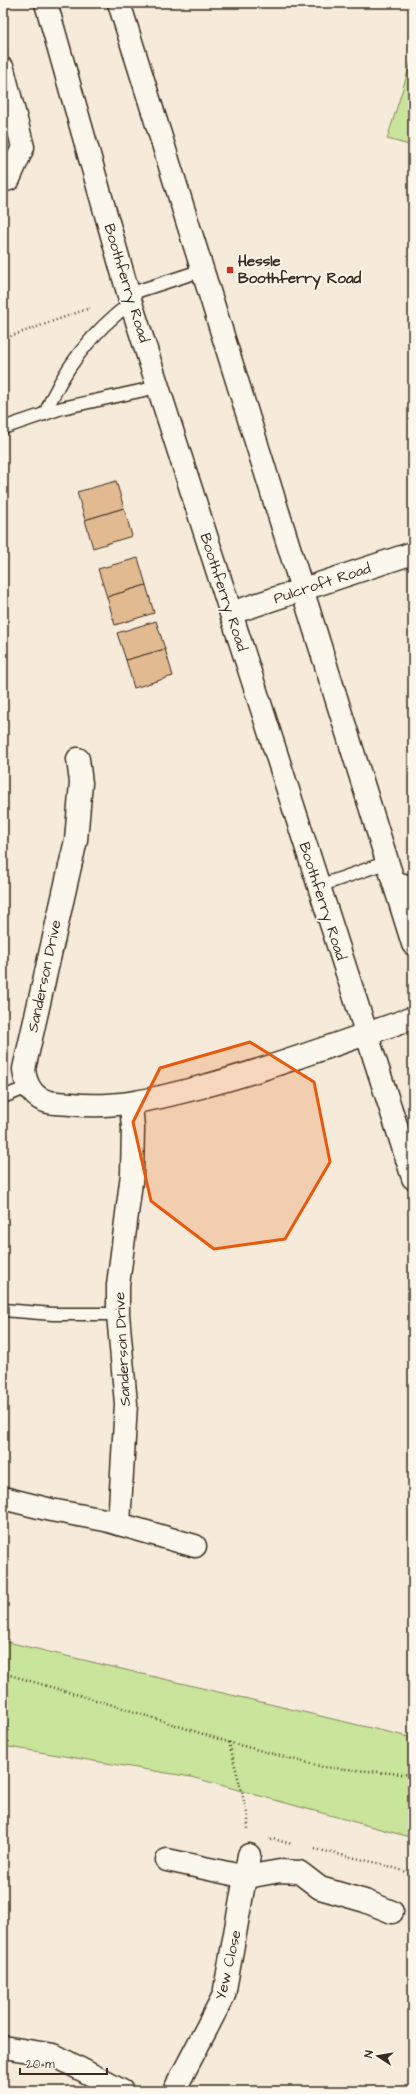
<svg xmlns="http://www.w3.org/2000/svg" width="416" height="2094" font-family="'Architects Daughter',sans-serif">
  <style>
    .green { fill: #c9e49b; stroke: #82875c }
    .building { fill: #e1ba91; stroke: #3b2a1e }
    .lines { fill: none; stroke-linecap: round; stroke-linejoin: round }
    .service-casing { stroke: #3b2a1e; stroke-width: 15 }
    .minor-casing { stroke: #3b2a1e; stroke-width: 25 }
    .primary-casing { stroke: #3b2a1e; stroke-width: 25 }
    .path { stroke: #3b2a1e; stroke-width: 2.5; stroke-dasharray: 1 3; stroke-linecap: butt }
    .service { stroke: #fbf7ec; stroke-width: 12 }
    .minor { stroke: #fbf7ec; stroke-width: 22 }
    .primary { stroke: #fbf7ec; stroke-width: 22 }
    .marked { fill: #e8590c; fill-opacity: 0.2; stroke: #e8590c; stroke-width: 3; stroke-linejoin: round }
    .poi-dot { fill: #c8321e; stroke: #fbf7ec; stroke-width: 1.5 }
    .labels { text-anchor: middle; stroke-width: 3.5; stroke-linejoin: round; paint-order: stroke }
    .poi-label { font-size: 15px; font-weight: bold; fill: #3b2a1e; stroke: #fbf7ec; text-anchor: start }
    .street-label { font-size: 15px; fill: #3b2a1e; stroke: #fbf7ec }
  </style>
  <rect width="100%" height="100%" fill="#f6ebda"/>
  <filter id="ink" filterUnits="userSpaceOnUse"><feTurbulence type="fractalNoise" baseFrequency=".025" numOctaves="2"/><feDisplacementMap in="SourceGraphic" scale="8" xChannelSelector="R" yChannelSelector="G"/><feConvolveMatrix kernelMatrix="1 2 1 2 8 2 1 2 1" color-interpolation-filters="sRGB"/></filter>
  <g filter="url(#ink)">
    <!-- green -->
    <g class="green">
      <path d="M413,56v90l-26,-7z"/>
      <path d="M3,1641l410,97v100l-222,-61 -188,-31z"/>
    </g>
    <!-- building -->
    <g class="building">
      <path d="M116,481l8,27 -39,12 -8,-28z"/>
      <path d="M124,508l8,28 -39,12 -8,-28z"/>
      <path d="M138,558l8,27 -39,12 -9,-28z"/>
      <path d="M146,585l8,28 -39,12 -8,-28z"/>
      <path d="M156,621l9,28 -39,11 -9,-27z"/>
      <path d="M165,649l8,27 -39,12 -8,-28z"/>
    </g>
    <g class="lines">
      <!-- service casing -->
      <g class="service-casing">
        <g id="service">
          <path d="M129,294l74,-24"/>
          <path d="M45,414c17,-43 48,-84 86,-111"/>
          <path d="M3,428l59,-20 96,-21"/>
          <path d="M319,886l69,-24"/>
          <path d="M3,1097l25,-10"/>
          <path d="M3,1310l50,4h65"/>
        </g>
      </g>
      <!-- minor casing -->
      <g class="minor-casing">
        <g id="minor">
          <path d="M3,69l20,78 -14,32 -6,2"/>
          <path d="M231,613l182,-60"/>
          <path d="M78,759l3,24 -5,57 -52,229c1,12 5,22 15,29 9,6 21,5 32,6 44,5 84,-5 126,-16 73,-19 144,-46 216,-70"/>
          <path d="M394,882l19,6"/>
          <path d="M3,1498l48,12 54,10 90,26"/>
          <path d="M119,1524l7,-120 -8,-90v-29l14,-111 1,-46 -2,-24"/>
          <path d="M167,1860l79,17 34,-6 19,1 21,16 45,13 27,11"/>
          <path d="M3,2047l51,8 68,36"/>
          <path d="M174,2091l50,-96 25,-140"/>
        </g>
      </g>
      <!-- primary casing -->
      <g class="primary-casing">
        <g id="primary">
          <path d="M46,3l85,300 282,875"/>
          <path d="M119,3l294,941"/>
        </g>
      </g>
      <!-- path -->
      <g class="path">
        <path d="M3,339l87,-31"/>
        <path d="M3,1673l113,33 112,36 95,25 90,8"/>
        <path d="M229,1742l19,75v12"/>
        <path d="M270,1840l3,-1 19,5"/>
        <path d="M315,1849l67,15 31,10"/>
      </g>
      <!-- service -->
      <use href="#service" class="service"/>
      <!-- minor -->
      <use href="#minor" class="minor"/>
      <!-- primary -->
      <use href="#primary" class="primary"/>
    </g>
  </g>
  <!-- marked area -->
  <path class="marked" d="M250,1042l64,40 16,80 -45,77 -71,10 -63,-48 -18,-79 27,-54z"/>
  <!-- markers -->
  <rect class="poi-dot" x="226" y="266" width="8" height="8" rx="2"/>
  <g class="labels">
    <!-- poi labels -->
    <g class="poi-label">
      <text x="238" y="266">Hessle<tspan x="238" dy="17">Boothferry Road</tspan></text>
    </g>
    <!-- street labels -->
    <g class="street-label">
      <text transform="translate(127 283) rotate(73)" y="5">Boothferry Road</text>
      <text transform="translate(322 583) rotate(-18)" y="5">Pulcroft Road</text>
      <text transform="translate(224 592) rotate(72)" y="5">Boothferry Road</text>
      <text transform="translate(323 901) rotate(72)" y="5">Boothferry Road</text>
      <text transform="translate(44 976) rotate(-78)" y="5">Sanderson Drive</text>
      <text transform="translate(122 1349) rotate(-93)" y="5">Sanderson Drive</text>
      <text transform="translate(228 1965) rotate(-77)" y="5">Yew Close</text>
    </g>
  </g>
  <!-- margin -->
  <rect width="416" height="2094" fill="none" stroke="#fbf7ec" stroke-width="16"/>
  <rect x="8" y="8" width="400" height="2078" fill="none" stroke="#3b2a1e" stroke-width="1.5" filter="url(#ink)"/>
  <!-- north arrow -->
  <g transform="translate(378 2056) rotate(282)" stroke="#fbf7ec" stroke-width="3" paint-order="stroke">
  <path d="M0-3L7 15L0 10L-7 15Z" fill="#3b2a1e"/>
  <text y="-6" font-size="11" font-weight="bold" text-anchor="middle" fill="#3b2a1e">N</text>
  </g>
  <!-- scale -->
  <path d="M20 2068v6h87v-6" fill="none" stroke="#3b2a1e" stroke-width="2"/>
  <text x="26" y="2068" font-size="12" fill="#3b2a1e" stroke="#fbf7ec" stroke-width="3" paint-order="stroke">20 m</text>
</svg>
